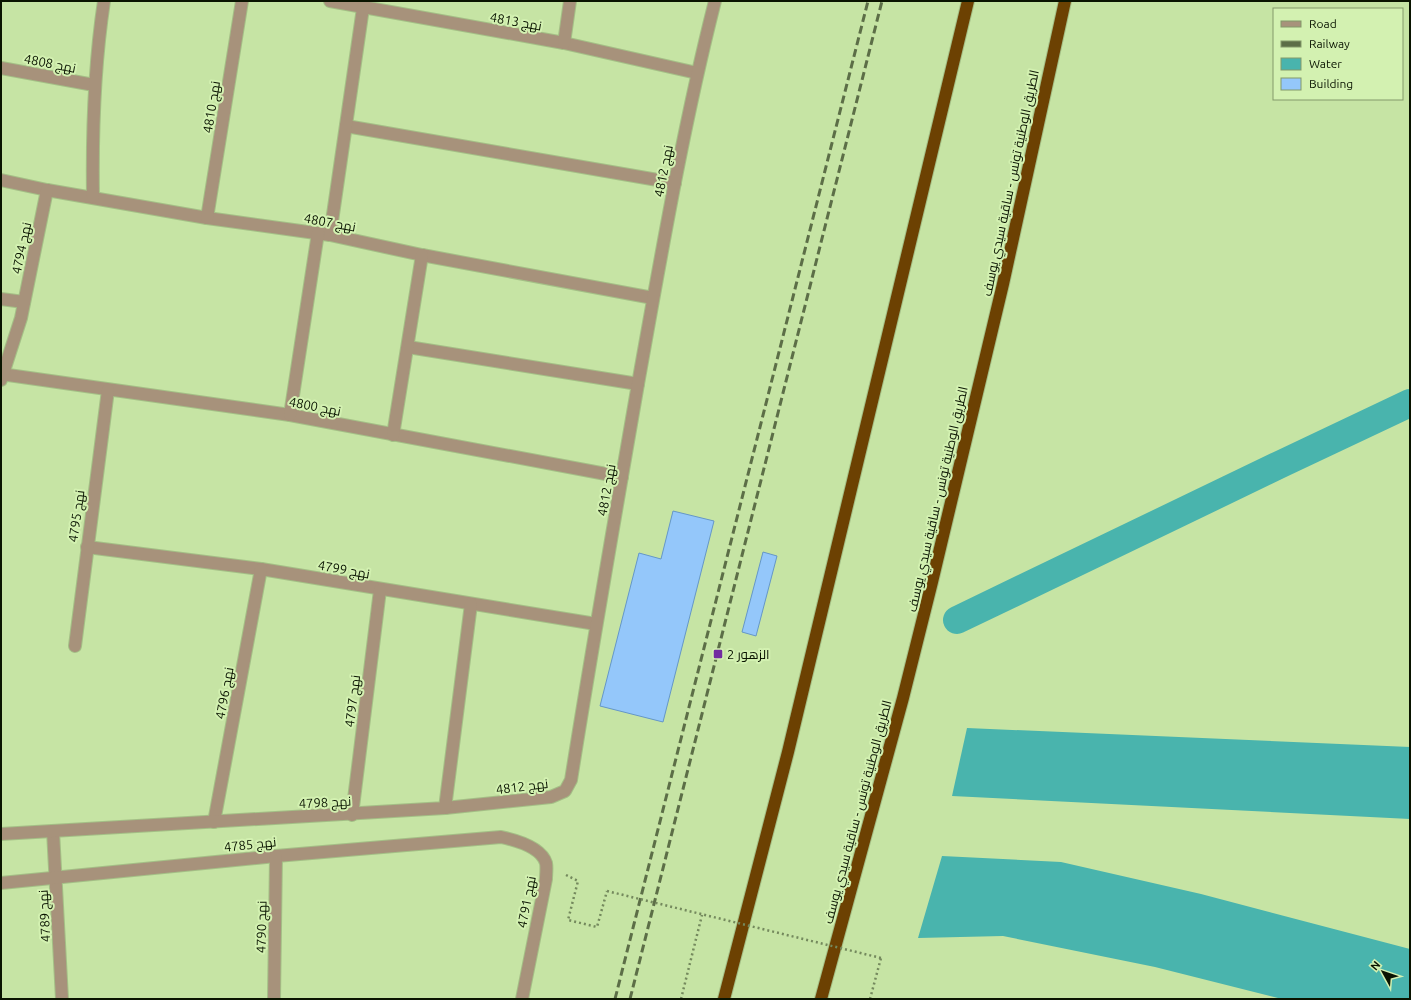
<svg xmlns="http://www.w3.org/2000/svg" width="1411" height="1000" font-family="Ubuntu,Cairo,sans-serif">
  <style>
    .water { fill: #49b4ad }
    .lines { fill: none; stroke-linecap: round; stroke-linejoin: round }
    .canal { stroke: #49b4ad; stroke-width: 28 }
    .building { fill: #94c7fa; stroke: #6597c7 }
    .street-casing { stroke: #a4bf86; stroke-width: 14 }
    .highway-casing { stroke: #a4bf86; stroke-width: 14 }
    .path { stroke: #74895d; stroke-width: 2.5; stroke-dasharray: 2 3; stroke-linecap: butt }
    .street { stroke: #a7927b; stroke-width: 12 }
    .highway { stroke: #6c4102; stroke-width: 12 }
    .rail { stroke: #5c6e47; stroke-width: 3; stroke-dasharray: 8 4; stroke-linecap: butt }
    .path-bridge { stroke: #74895d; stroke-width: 2.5; stroke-dasharray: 2 3; stroke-linecap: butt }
    .poi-dot { fill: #722ca0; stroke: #d3f1b1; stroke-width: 1.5 }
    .labels { text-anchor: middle; stroke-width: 4; stroke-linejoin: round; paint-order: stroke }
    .street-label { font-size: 13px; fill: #0a1400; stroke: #d3f1b1 }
    .poi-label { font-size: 13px; fill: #0a1400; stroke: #d3f1b1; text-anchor: start }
  </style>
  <rect width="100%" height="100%" fill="#c6e4a4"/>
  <!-- water -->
  <g class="water">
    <path d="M967,728l443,19v72l-458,-23z"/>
    <path d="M942,856l119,6 140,32 209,55v50h-128l-127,-32 -152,-31 -85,2z"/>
  </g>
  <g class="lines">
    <!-- canal -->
    <path class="canal" d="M957,620l324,-156 129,-61"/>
  </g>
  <!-- building -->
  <g class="building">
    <path d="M673,511l41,10 -51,201 -63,-16 39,-153 22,6z"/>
    <path d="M763,552l14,4 -21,80 -14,-4z"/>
  </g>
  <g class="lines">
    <!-- street casing -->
    <g class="street-casing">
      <g id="street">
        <path d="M330,1l234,42 133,30"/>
        <path d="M564,43l6,-42"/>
        <path d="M1,68l93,17"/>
        <path d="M346,126l329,57"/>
        <path d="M1,180l46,10 160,28 123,17 92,20 231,43"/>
        <path d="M93,197c-1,-66 1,-130 11,-196"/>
        <path d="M207,218l35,-217"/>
        <path d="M330,235l33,-227"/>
        <path d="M1,299l23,3"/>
        <path d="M408,347l230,37"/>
        <path d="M1,374l289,41 332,62"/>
        <path d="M1,380l20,-62 26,-128"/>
        <path d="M290,415l28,-182"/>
        <path d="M393,435l29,-180"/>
        <path d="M87,547l174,22 335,55"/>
        <path d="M75,646l33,-256"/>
        <path d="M445,808l106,-11 14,-6 6,-11c21,-132 44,-264 67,-396 23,-128 45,-257 77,-383"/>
        <path d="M352,815l28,-225"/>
        <path d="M214,822l47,-253"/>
        <path d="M53,831l9,168"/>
        <path d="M1,834l444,-26 26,-204"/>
        <path d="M1,883l275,-27 225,-19c14,3 40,10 45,26 1,5 0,11 0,16l-24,120"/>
        <path d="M274,999l2,-143"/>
      </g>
    </g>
    <!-- highway casing -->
    <g class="highway-casing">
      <g id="highway">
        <path d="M724,999l64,-247 180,-751"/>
        <path d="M821,999l82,-301 29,-116 71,-298 62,-283"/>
      </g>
    </g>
    <!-- path -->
    <g class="path">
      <path d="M566,875l12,6 -10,39 29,7 10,-36"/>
      <path d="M681,999l21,-84"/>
      <path d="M870,999l11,-41"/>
    </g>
    <!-- street -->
    <use href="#street" class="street"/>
    <!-- highway -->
    <use href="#highway" class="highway"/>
    <!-- rail -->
    <g class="rail">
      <path d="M615,999l253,-998"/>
      <path d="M630,999l252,-998"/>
    </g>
    <!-- path-bridge -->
    <path class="path-bridge" d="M607,891l274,67"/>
  </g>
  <!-- markers -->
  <rect class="poi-dot" x="713" y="649" width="10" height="10" rx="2"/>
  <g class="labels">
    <!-- street labels -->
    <g class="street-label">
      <text transform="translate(516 21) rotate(10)" y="5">نهج 4813</text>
      <text transform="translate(50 63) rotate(11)" y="5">نهج 4808</text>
      <text transform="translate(211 107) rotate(-81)" y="5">نهج 4810</text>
      <text transform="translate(663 171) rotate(-79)" y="5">نهج 4812</text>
      <text transform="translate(1010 183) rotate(-78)" y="5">الطريق الوطنية تونس - ساقية سيدي يوسف</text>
      <text transform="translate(330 222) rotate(10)" y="5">نهج 4807</text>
      <text transform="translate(21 248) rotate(-78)" y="5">نهج 4794</text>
      <text transform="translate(315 406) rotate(11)" y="5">نهج 4800</text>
      <text transform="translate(606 490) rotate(-80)" y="5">نهج 4812</text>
      <text transform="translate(937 499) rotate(-77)" y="5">الطريق الوطنية تونس - ساقية سيدي يوسف</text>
      <text transform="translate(76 516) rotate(-82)" y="5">نهج 4795</text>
      <text transform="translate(344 569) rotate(10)" y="5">نهج 4799</text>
      <text transform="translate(224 693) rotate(-80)" y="5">نهج 4796</text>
      <text transform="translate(352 701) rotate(-83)" y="5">نهج 4797</text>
      <text transform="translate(522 786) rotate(-7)" y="5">نهج 4812</text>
      <text transform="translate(325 802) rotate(-3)" y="5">نهج 4798</text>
      <text transform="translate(857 812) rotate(-75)" y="5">الطريق الوطنية تونس - ساقية سيدي يوسف</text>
      <text transform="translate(250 844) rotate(-6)" y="5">نهج 4785</text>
      <text transform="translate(526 902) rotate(-79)" y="5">نهج 4791</text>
      <text transform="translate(44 916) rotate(-93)" y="5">نهج 4789</text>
      <text transform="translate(261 927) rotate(-89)" y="5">نهج 4790</text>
    </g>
    <!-- poi labels -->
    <g class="poi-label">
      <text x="727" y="659">الزهور 2</text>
    </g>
  </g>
  <!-- border -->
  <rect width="1411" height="1000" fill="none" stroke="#0a1400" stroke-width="4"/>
  <!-- legend -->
  <rect x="1273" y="8" width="130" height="92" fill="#d3f1b1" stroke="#83996a"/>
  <rect x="1281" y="21" width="20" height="6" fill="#a7927b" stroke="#83996a"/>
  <text x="1309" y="28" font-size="12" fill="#0a1400">Road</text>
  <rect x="1281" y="41" width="20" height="6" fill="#5c6e47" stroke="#83996a"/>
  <text x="1309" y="48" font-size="12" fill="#0a1400">Railway</text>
  <rect x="1281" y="58" width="20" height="12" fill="#49b4ad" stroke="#83996a"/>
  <text x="1309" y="68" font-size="12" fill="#0a1400">Water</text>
  <rect x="1281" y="78" width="20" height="12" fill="#94c7fa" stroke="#83996a"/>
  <text x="1309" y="88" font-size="12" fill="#0a1400">Building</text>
  <!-- north arrow -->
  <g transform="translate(1383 972) rotate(310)" stroke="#d3f1b1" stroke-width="3" paint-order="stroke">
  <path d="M0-3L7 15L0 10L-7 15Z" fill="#0a1400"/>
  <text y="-6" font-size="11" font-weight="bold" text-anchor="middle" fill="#0a1400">N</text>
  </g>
</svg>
